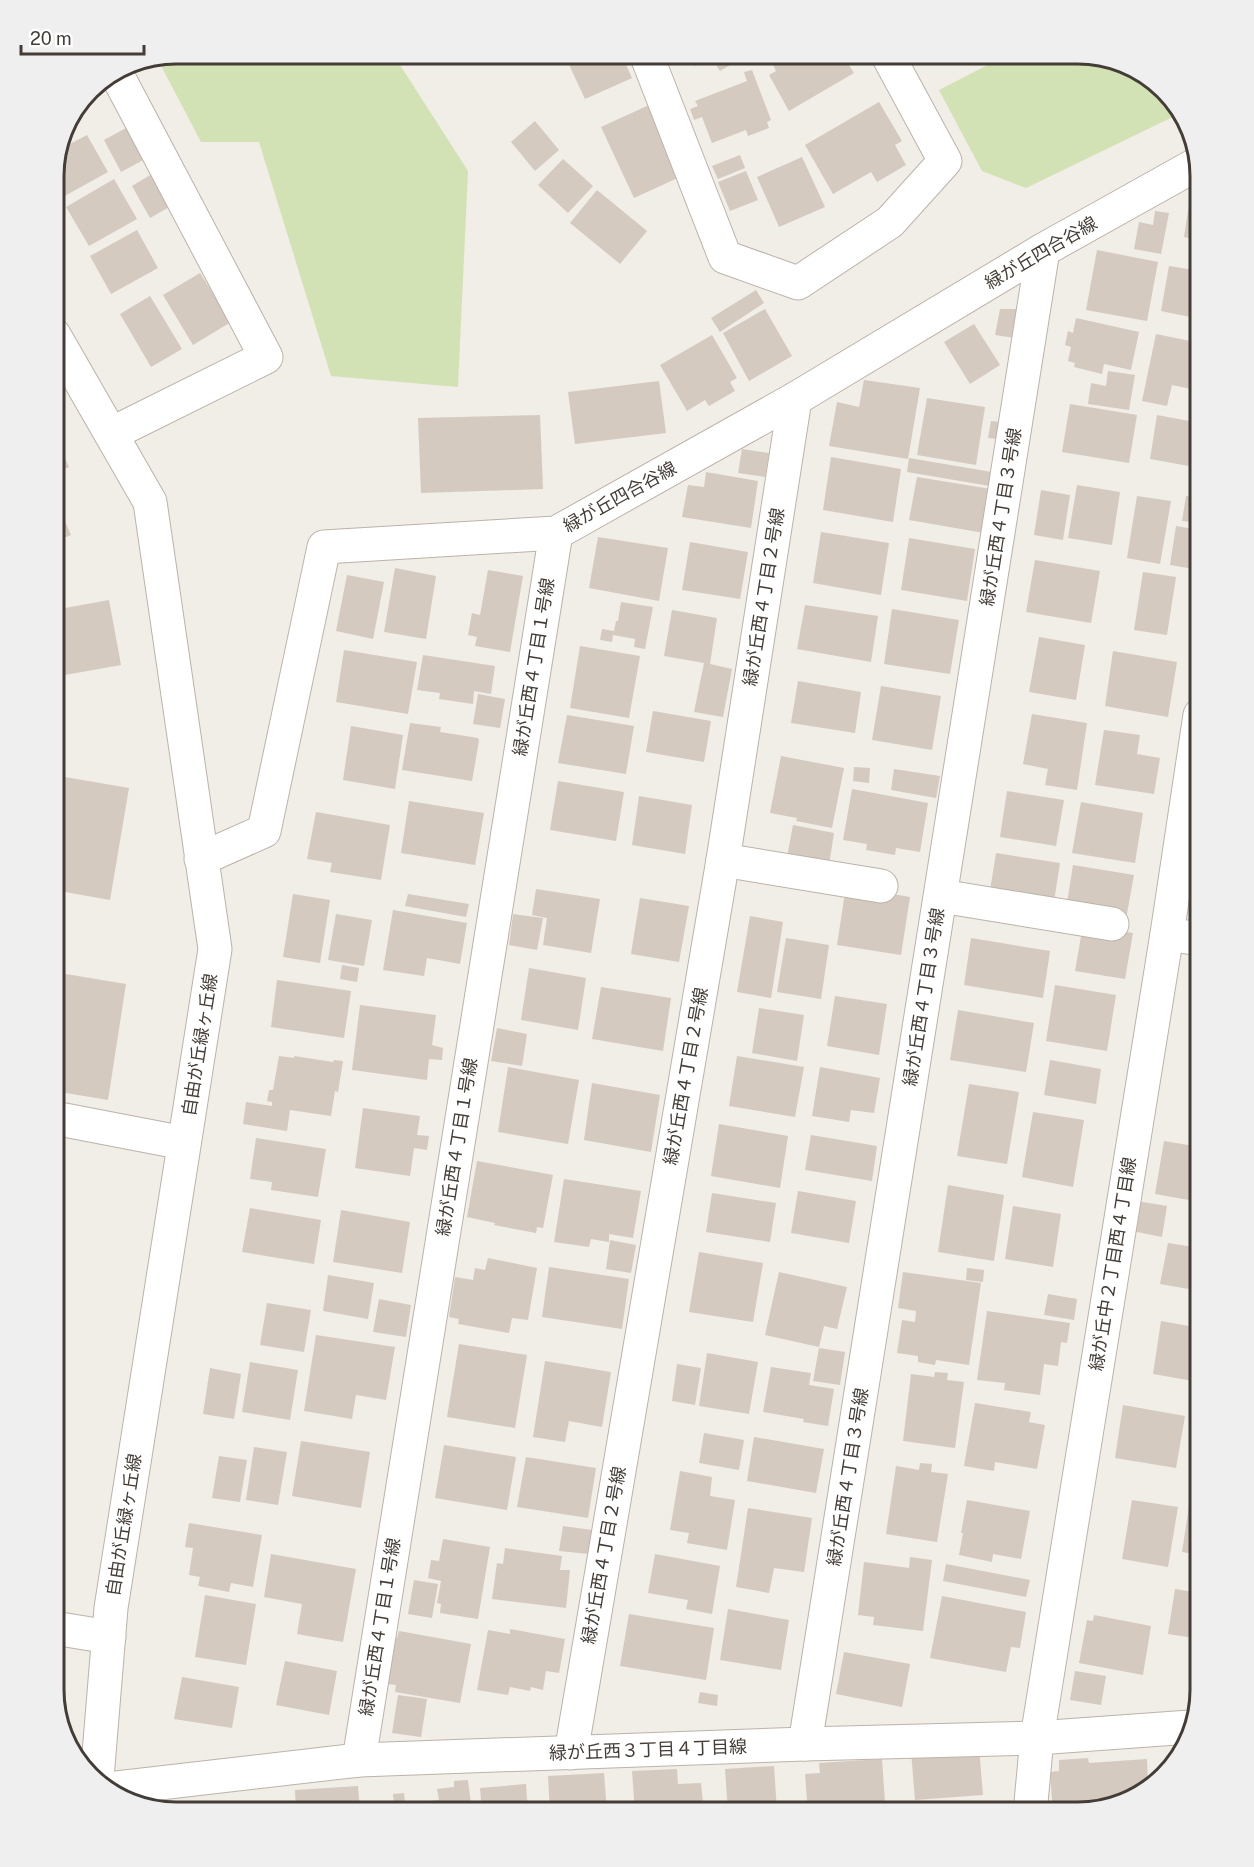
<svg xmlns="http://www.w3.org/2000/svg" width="1254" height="1867" font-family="'Public Sans','Noto Sans JP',sans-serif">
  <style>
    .green { fill: #d3e2b4 }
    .building { fill: #d5cac0 }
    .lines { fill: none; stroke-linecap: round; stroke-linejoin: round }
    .minor-casing { stroke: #bcb3aa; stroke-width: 35 }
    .minor { stroke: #fff; stroke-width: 33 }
    .labels { text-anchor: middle; stroke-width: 6; stroke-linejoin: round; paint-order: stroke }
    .street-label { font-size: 18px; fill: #443d37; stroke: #fff }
    .rim { fill: none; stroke: #443d37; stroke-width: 3 }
  </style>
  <rect width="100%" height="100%" fill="#f1ede7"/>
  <!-- green -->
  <g class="green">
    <path d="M177,54h216l75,117 -10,216 -127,-11 -72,-234h-58l-44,-84z"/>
    <path d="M1009,54h76l60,21 36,38 -155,75 -44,-17 -43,-81z"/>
  </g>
  <!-- building -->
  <g class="building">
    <path d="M564,54h57l11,24 -47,21z"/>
    <path d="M688,54h61l-29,17 -9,-14 -16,9z"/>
    <path d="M793,54h49l12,19 -65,38 -20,-36 7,-4 -3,-6z"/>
    <path d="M922,54h21l-16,10z"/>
    <path d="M752,70l19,50 -4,2 2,6 -21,8 -2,-6 -34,13 -10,-26 -8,3 -4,-11 8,-3 -3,-5 52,-20 -3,-9z"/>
    <path d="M879,102l23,39 -7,4 11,20 -29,17 -6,-10 -38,22 -28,-49z"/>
    <path d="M649,105l33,71 -48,22 -33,-71z"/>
    <path d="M535,121l24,29 -24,21 -24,-29z"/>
    <path d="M128,127l17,32 -24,13 -17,-32z"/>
    <path d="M87,135l21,37 -47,26 -3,-5 -4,2 2,-32 11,-6 -5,-9z"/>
    <path d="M740,155l5,13 -27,11 -6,-13z"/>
    <path d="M802,157l23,50 -46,20 -22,-50z"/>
    <path d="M563,159l30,27 -25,27 -30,-28z"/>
    <path d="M746,171l12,29 -28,11 -12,-29z"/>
    <path d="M152,174l19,32 -21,12 -18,-32z"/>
    <path d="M114,179l23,40 -48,27 -23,-39z"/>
    <path d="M597,190l50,41 -27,33 -50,-41z"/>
    <path d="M1191,192l9,2v46l-16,-3z"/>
    <path d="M1155,211l14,2 -8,41 -27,-5 5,-27 14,3z"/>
    <path d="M137,230l21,38 -47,26 -21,-38z"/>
    <path d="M1097,250l61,12 -11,59 -61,-11z"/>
    <path d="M1169,266l31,5v48l-39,-8z"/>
    <path d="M200,273l31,49 -38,23 -30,-50z"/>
    <path d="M756,290l8,13 -44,29 -9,-14z"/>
    <path d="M150,296l32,53 -31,18 -31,-53z"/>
    <path d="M765,309l27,47 -43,25 -26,-48z"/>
    <path d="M1000,309h20l-5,29 -20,-3z"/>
    <path d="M1076,318l63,14 -8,38 -27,-6 -2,10 -28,-7 1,-4 -7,-2 3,-14 -6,-2 3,-14 5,2z"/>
    <path d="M974,324l26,41 -30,19 -26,-42z"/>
    <path d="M1156,334l44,9v48l-28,-6 -5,21 -25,-5z"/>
    <path d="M712,335l25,43 -7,4 5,9 -26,15 -4,-6 -18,11 -27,-46z"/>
    <path d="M1108,371l27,4 -6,35 -41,-6 3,-21 15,3z"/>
    <path d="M864,380l56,8 -12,71 -79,-13 8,-44 22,5z"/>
    <path d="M659,381l7,52 -91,11 -7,-52z"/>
    <path d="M927,398l58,9 -9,58 -59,-10z"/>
    <path d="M1070,404l67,11 -8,48 -67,-11z"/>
    <path d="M540,415l3,74 -122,4 -3,-75z"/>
    <path d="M1157,415l43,8v45l-50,-9z"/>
    <path d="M991,421l10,1 -3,17 -10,-1z"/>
    <path d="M54,435l15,32 -12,5 -3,-6z"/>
    <path d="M742,449l27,4 -4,24 -27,-4z"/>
    <path d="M831,457l70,12 -8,53 -70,-12z"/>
    <path d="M909,458l83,14 -2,14 -83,-14z"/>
    <path d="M706,472l52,9 -7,47 -69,-11 6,-32 16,2z"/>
    <path d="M917,477l74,12 -7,44 -75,-13z"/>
    <path d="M1077,485l43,7 -8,53 -44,-7z"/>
    <path d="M1041,490l29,5 -7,45 -29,-5z"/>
    <path d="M54,495l17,40 -17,7z"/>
    <path d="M1137,496l34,5 -11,63 -33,-6z"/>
    <path d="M1186,496l14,2v25l-18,-2z"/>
    <path d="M1176,526l24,4v40l-30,-5z"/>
    <path d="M821,532l68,11 -8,52 -68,-12z"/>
    <path d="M598,537l70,11 -9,53 -70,-13z"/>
    <path d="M909,538l66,11 -8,52 -66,-11z"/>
    <path d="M690,542l58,10 -8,47 -58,-9z"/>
    <path d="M1035,560l65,11 -9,52 -65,-11z"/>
    <path d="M395,568l41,8 -10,63 -42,-7z"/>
    <path d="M488,570l35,6 -13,76 -35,-6 2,-9 -9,-2 4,-22 8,2z"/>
    <path d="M1143,572l33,5 -9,58 -33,-5z"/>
    <path d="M347,575l37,7 -11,57 -37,-8z"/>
    <path d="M109,600l12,65 -67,12v-67z"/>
    <path d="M621,602l32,5 -8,42 -11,-2 1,-8 -22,-4 -1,7 -12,-2 2,-11 12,2 2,-10h2z"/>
    <path d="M805,605l73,11 -7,46 -74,-13z"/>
    <path d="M892,609l67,11 -9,54 -66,-10z"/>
    <path d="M672,610l45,8 -7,46 22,5 -9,48 -29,-5 10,-49 -40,-7z"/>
    <path d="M1039,637l46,8 -9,55 -47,-8z"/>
    <path d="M580,646l60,10 -11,62 -59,-10z"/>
    <path d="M344,650l73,12 -9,52 -72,-12z"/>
    <path d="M1113,651l64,11 -9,55 -63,-11z"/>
    <path d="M423,655l72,11 -4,28 -17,-3 -1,13 -34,-5 1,-6 -23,-3z"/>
    <path d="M798,681l63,11 -6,41 -64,-10z"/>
    <path d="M881,686l60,10 -9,54 -60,-10z"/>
    <path d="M478,694l27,5 -5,29 -27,-4z"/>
    <path d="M653,711l58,10 -7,41 -58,-10z"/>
    <path d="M1032,714l55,9 -10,67 -32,-5 3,-16 -25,-5z"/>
    <path d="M567,715l67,11 -8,48 -68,-11z"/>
    <path d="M410,723l31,4 -1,5 38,6 1,3 -7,40 -70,-11z"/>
    <path d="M351,726l52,9 -8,54 -52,-9z"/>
    <path d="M1104,730l36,5 -3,19 23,4 -6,36 -59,-9z"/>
    <path d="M781,756l63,12 -12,60 -36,-7 1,-3 -27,-5z"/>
    <path d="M854,767l16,1 -1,15 -16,-2z"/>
    <path d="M894,769l46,7 -4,22 -45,-8z"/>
    <path d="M59,776l70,12 -19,112 -56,-10v-93l2,1z"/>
    <path d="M558,781l66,11 -8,49 -66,-11z"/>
    <path d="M852,789l76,14 -8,49 -24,-4 -1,7 -29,-5 1,-6 -24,-4z"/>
    <path d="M1007,791l57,9 -8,46 -56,-9z"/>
    <path d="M639,796l53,9 -7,49 -53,-9z"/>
    <path d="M409,801l75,12 -9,52 -74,-12z"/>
    <path d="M1081,802l62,11 -8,50 -63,-10z"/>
    <path d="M316,812l74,13 -9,55 -51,-8 2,-9 -25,-4z"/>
    <path d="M793,825l41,8 -5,32 -42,-8z"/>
    <path d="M996,853l64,10 -7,45 -64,-11z"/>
    <path d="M1073,865l61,10 -8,44 -60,-10z"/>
    <path d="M846,886l64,11 -9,58 -64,-10z"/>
    <path d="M536,889l64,10 -9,54 -48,-8 4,-27 -15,-3z"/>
    <path d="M293,894l37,6 -10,63 -37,-6z"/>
    <path d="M408,894l61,10 -3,13 -61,-11z"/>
    <path d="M640,898l49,8 -10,56 -48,-8z"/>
    <path d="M393,910l74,13 -7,41 -33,-6 -3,18 -41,-6z"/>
    <path d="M336,914l36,6 -8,46 -36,-6z"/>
    <path d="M513,914l30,4 -6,32 -28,-5z"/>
    <path d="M750,916l33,6 -12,76 -34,-6z"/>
    <path d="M1083,925l50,8 -8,46 -50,-8z"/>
    <path d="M786,938l43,7 -8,54 -44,-7z"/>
    <path d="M971,938l79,13 -7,47 -79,-13z"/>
    <path d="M342,965l17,3 -2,14 -17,-3z"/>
    <path d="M529,968l57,10 -8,52 -57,-10z"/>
    <path d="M54,972l72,12 -18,116 -54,-9z"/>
    <path d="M277,980l74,11 -7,47 -73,-11z"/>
    <path d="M1055,985l61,10 -9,56 -61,-10z"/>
    <path d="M601,987l70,11 -8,53 -71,-12z"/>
    <path d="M835,996l52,8 -8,51 -52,-9z"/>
    <path d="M360,1005l76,10 -4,30 11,3 -1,12 -13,-1 -2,21 -75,-10z"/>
    <path d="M759,1008l45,7 -7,46 -45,-8z"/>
    <path d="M958,1010l76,13 -8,49 -76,-12z"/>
    <path d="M497,1028l30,6 -5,32 -31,-5z"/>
    <path d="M279,1056l15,2v-2l39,6 1,-2 9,1 -5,31 -3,-1 -4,25 -41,-6 -3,21 -44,-7 3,-22 26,4v-4l-5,-1 2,-11h4z"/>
    <path d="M737,1056l67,11 -9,50 -66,-11z"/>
    <path d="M1050,1060l51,9 -5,35 -52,-9z"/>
    <path d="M508,1067l71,13 -11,64 -70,-12z"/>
    <path d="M820,1067l60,11 -6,35 -23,-3 -2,12 -37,-6z"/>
    <path d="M592,1083l68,12 -9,57 -67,-12z"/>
    <path d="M969,1084l50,8 -12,72 -50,-8z"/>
    <path d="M363,1108l57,8 -3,19 12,1 -2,14 -13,-2 -4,28 -55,-8z"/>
    <path d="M1033,1112l51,8 -11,67 -51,-10z"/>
    <path d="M719,1124l69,12 -8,52 -69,-12z"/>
    <path d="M811,1135l66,11 -5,35 -67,-11z"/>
    <path d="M256,1138l70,11 -8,48 -47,-7 1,-8 -22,-3z"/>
    <path d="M1164,1141l36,6v55l-45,-8z"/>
    <path d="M54,1153l6,1 -5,31h-1z"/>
    <path d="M477,1161l76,14 -10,53 -6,-1 -1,6 -42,-8 1,-2 -28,-6z"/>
    <path d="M564,1179l77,12 -8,47 -24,-4v8l-18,-3 -2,8 -35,-5z"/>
    <path d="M948,1185l56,10 -10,66 -56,-9z"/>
    <path d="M798,1191l58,10 -7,42 -58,-10z"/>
    <path d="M712,1193l64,10 -6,39 -64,-10z"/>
    <path d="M1137,1201l30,5 -5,31 -30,-6z"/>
    <path d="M1013,1206l48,8 -8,53 -48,-8z"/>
    <path d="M250,1208l71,12 -7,44 -72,-12z"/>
    <path d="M341,1210l69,12 -8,51 -69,-11z"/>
    <path d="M610,1240l26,5 -5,28 -25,-4z"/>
    <path d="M1168,1243l32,5v43l-40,-7z"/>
    <path d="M699,1252l64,11 -10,59 -64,-10z"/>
    <path d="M488,1258l49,10 -9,52 -16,-2 -3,15 -51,-9 1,-5 -10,-2 6,-40 18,3 2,-12 10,2z"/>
    <path d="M549,1267l80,12 -7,50 -80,-12z"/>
    <path d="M967,1268l17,2 -1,12 -17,-2z"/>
    <path d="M779,1272l68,15 -10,42 -13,-3 -5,21 -54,-12z"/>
    <path d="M903,1272l78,11 -12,82 -33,-5 -1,5 -17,-3v-6l-21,-3 5,-33 13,2 1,-11 -18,-3z"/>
    <path d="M328,1275l46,8 -6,36 -45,-8z"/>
    <path d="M1048,1294l29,5 -3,21 -30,-5z"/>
    <path d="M379,1299l32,6 -5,32 -33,-5z"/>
    <path d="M267,1303l44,7 -7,42 -44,-7z"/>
    <path d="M987,1311l83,12 -3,20 -6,-1 -3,24 -14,-2 -4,31 -36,-5 1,-7 -28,-3z"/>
    <path d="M1161,1321l39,7v12l-7,41 -40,-7z"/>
    <path d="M316,1335l79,12 -9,53 -30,-5 -4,24 -48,-8z"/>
    <path d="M459,1344l68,11 -12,73 -68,-11z"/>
    <path d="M819,1348l26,4 -5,33 -27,-4z"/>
    <path d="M707,1353l51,9 -9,52 -50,-8z"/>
    <path d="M545,1361l66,11 -9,55 -33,-6 -4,21 -32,-5z"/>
    <path d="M250,1362l48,8 -8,50 -48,-8z"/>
    <path d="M677,1364l24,4 -6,37 -23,-4z"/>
    <path d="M771,1367l40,6 -2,12 25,4 -6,37 -25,-4 1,-3 -41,-7z"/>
    <path d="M210,1368l31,6 -7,45 -31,-5z"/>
    <path d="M935,1372l13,1 -1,7 17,2 -9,66 -52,-7 8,-67 23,3z"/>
    <path d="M975,1403l56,9 -2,10 16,3 -8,44 -42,-7 -1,9 -30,-5z"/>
    <path d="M1123,1405l62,11 -9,52 -61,-10z"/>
    <path d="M704,1433l40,7 -5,30 -40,-7z"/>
    <path d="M754,1437l70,12 -8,44 -69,-12z"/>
    <path d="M301,1441l69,11 -9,56 -69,-12z"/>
    <path d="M444,1445l72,12 -9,53 -72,-12z"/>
    <path d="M254,1447l33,5 -9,53 -32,-5z"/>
    <path d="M219,1456l28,4 -7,42 -28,-4z"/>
    <path d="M526,1457l70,11 -8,50 -71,-11z"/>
    <path d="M920,1463l12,1 -1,8 17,2 -11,68 -51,-8 10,-68 23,4z"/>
    <path d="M680,1471l32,6 -2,19 25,4 -8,50 -40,-7 2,-10 -19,-3z"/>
    <path d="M1192,1487l8,2v66l-18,-3z"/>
    <path d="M967,1500l63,11 -9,48 -28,-5 -1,8 -33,-7 4,-22h-2z"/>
    <path d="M1132,1500l46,7 -10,60 -46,-8z"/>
    <path d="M748,1508l64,10 -8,54 -30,-4 -5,25 -33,-6z"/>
    <path d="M189,1523l73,12 -9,52 -22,-4 -2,9 -31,-6 2,-9 -11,-2 4,-27 -8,-1z"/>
    <path d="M563,1526l29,4 -3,24 -30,-3z"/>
    <path d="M443,1539l47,8 -12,72 -38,-6 1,-9 -4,-1 4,-22 -13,-3 3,-18 8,1z"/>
    <path d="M505,1548l57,8 -2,14h10l-4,38 -74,-9 5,-36 6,1z"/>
    <path d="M271,1554l85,15 -13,73 -46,-8 5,-30 -38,-7z"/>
    <path d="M655,1554l65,12 -8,48 -26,-5 2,-9 -40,-7z"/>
    <path d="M910,1557l22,3 -9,71 -50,-6 1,-8 -16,-2 6,-53 45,6z"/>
    <path d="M946,1564l84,16 -4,17 -83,-16z"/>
    <path d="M414,1580l24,4 -6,34 -24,-4z"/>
    <path d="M1175,1589l25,4v46l-32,-5z"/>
    <path d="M205,1595l51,9 -10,61 -51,-8z"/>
    <path d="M942,1596l84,16 -6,36 -9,-1 -5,25 -76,-14z"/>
    <path d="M728,1609l61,11 -8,50 -61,-10z"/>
    <path d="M629,1614l85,14 -8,52 -86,-14z"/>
    <path d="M1094,1615l57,11 -8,49 -64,-12 8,-43 6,1z"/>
    <path d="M510,1629l55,10 -6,34 -13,-2 -3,19 -12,-3 -1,4 -20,-4 -2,8 -31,-5 11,-60 22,4z"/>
    <path d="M399,1631l72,13 -11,59 -65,-11 1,-7 -8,-1 6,-34 -3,-1 3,-12 3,1z"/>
    <path d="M844,1652l66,12 -8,43 -66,-13z"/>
    <path d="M285,1661l52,10 -8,44 -53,-10z"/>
    <path d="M1075,1671l31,5 -5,29 -31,-5z"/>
    <path d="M182,1677l57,10 -7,41 -58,-9z"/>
    <path d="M700,1692l18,3 -1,11 -19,-3z"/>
    <path d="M398,1695l29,4 -6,38 -29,-4z"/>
    <path d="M979,1747l4,48 -68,5 -4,-49z"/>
    <path d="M1088,1758l1,5 58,-4 1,27 -10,11 -50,13 -35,3 -3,-41 9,-1v-11z"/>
    <path d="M882,1759l3,43h-6l1,11h-72l-3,-39 15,-1 -1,-10z"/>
    <path d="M774,1766l3,45 -49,2 -3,-44z"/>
    <path d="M677,1769l1,15 23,-1 3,30h-69l-3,-42z"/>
    <path d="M604,1773l3,40h-57l-2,-37z"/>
    <path d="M468,1780l4,33h-77l-2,-19 11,-1 1,10 34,-3 -2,-11 17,-2v-6z"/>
    <path d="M526,1784l2,29h-46l-2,-25z"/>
    <path d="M358,1786l2,27h-64l-1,-23z"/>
    <path d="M279,1803v10h-57l-1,-7z"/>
  </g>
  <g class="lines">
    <!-- minor casing -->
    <g class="minor-casing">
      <g id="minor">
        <path d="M646,54l79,203 73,26 92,-61 55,-61 -58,-107"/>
        <path d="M54,335l96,167 65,447 -104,659 -14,170"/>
        <path d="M111,434l155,-77 -150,-284"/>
        <path d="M201,859l63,-28 60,-284 232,-14 239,-134 248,-149 154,-86"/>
        <path d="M723,860l158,26"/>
        <path d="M941,896l171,28"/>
        <path d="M1167,934l33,5"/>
        <path d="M54,1118l130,25"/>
        <path d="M54,1628l55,9"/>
        <path d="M805,1744l238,-1494"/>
        <path d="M571,1753l152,-893 72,-461"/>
        <path d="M359,1760l197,-1227"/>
        <path d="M108,1789l251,-29 446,-16 232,-6 153,-11"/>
        <path d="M1030,1813l7,-75 130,-804 33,-219"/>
      </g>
    </g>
    <!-- minor -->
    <use href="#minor" class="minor"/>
  </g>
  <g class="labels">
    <!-- street labels -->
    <g class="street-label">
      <text transform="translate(1041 253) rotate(-30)" y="6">緑が丘四合谷線</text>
      <text transform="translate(620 497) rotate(-29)" y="6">緑が丘四合谷線</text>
      <text transform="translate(1001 517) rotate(-81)" y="6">緑が丘西４丁目３号線</text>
      <text transform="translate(764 597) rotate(-81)" y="6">緑が丘西４丁目２号線</text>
      <text transform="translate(534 667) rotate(-81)" y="6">緑が丘西４丁目１号線</text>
      <text transform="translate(924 997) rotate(-81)" y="6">緑が丘西４丁目３号線</text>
      <text transform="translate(200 1045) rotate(-81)" y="6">自由が丘緑ヶ丘線</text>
      <text transform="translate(686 1076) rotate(-80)" y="6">緑が丘西４丁目２号線</text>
      <text transform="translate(457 1147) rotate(-81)" y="6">緑が丘西４丁目１号線</text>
      <text transform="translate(1113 1264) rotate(-81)" y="6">緑が丘中２丁目西４丁目線</text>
      <text transform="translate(848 1477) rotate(-81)" y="6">緑が丘西４丁目３号線</text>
      <text transform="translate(124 1525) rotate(-81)" y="6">自由が丘緑ヶ丘線</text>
      <text transform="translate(604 1555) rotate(-80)" y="6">緑が丘西４丁目２号線</text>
      <text transform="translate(380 1627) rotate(-81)" y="6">緑が丘西４丁目１号線</text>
      <text transform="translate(648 1750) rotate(-2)" y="6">緑が丘西３丁目４丁目線</text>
    </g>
  </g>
  <!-- crop -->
  <path d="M0 0H1254V1867H0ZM176 64H1078A112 112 0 0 1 1190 176V1690A112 112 0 0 1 1078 1802H176A112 112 0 0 1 64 1690V176A112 112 0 0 1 176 64Z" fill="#f0efef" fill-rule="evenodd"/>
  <path class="rim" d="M176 64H1078A112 112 0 0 1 1190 176V1690A112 112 0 0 1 1078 1802H176A112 112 0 0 1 64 1690V176A112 112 0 0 1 176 64Z"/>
  <!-- scale -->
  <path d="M21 45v9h123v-9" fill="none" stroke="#443d37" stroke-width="3"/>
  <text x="30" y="45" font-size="18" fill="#443d37" stroke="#ffffff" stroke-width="4.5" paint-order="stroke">20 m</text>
</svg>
